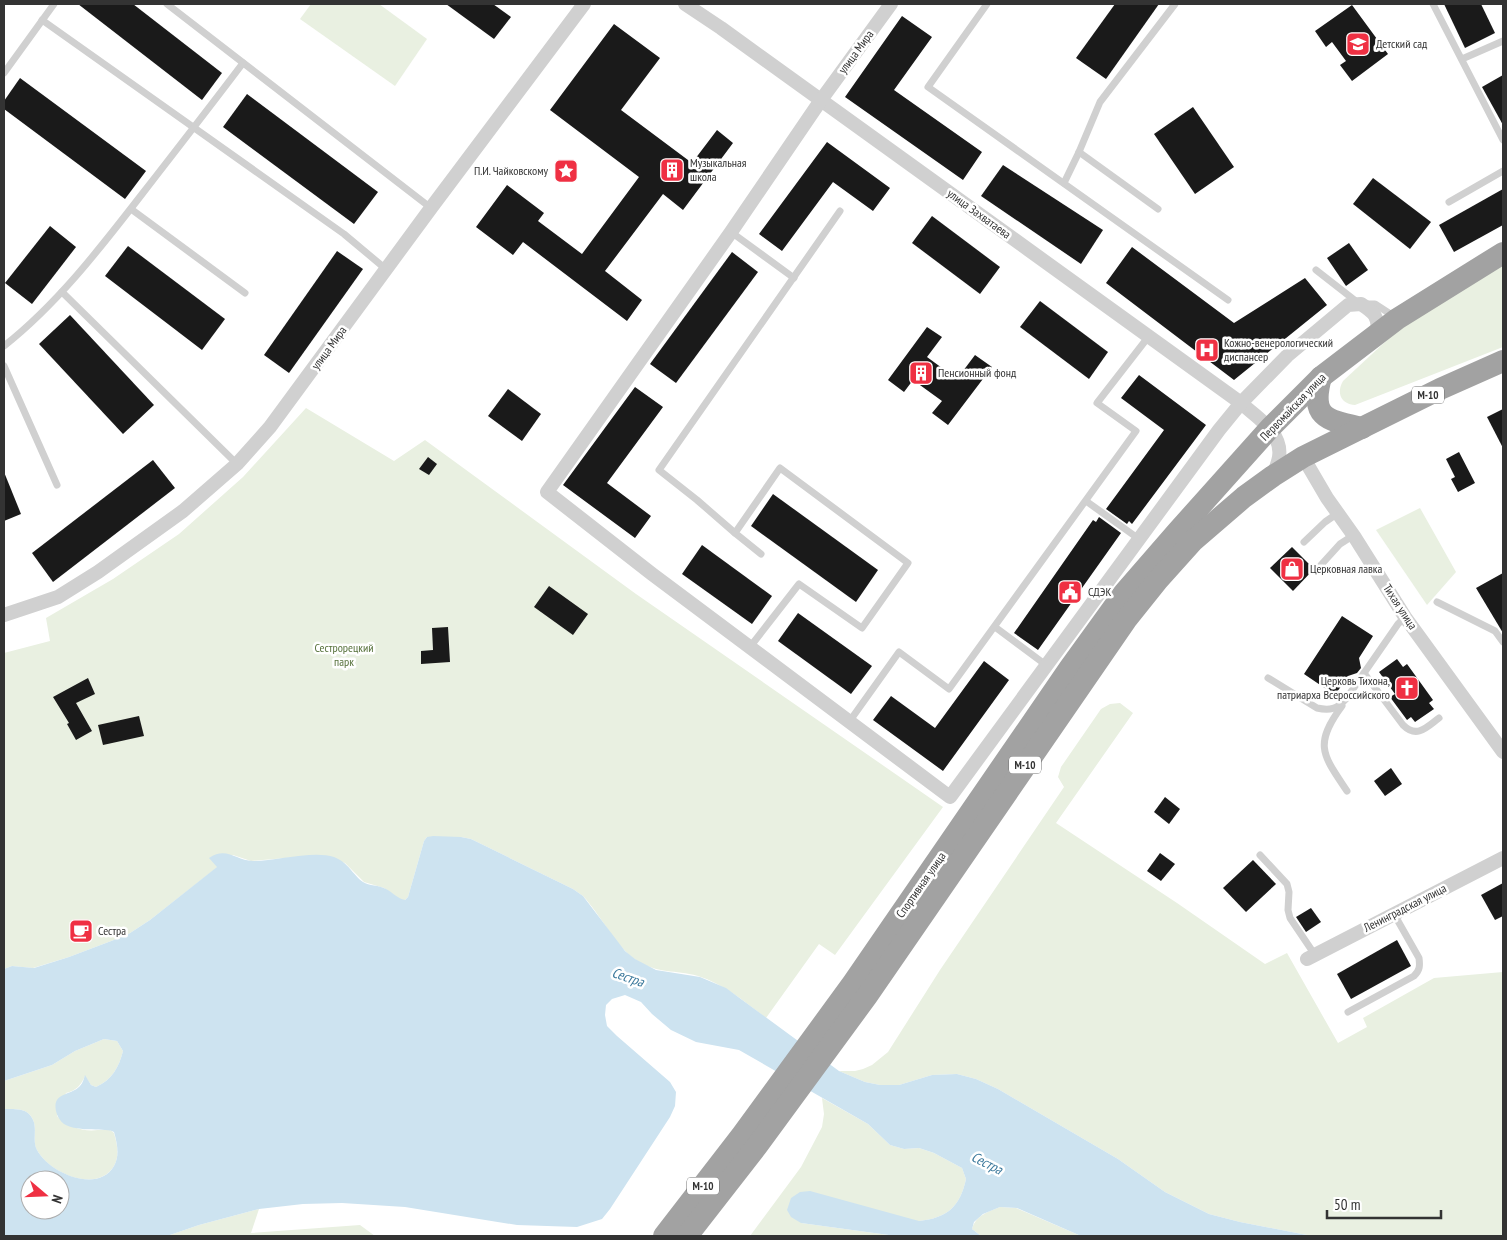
<svg xmlns="http://www.w3.org/2000/svg" width="1507" height="1240" font-family="'PT Sans Narrow',sans-serif">
  <style>
    .green { fill: #e9f0e1 }
    .water { fill: #cde3f0; fill-rule: evenodd }
    .building { fill: #1a1a1a }
    .lines { fill: none; stroke-linecap: round; stroke-linejoin: round }
    .service { stroke: #d0d0d0; stroke-width: 7 }
    .minor { stroke: #d0d0d0; stroke-width: 14 }
    .trunk { stroke: #a2a2a2; stroke-width: 22 }
    .labels { text-anchor: middle; stroke-width: 5; stroke-linejoin: round; paint-order: stroke }
    .shield { fill: #fff; stroke: #707070; stroke-width: 1 }
    .shield-label { font-size: 11px; font-weight: bold; fill: #333 }
    .poi-label { font-size: 12px; fill: #333; stroke: #fff; text-anchor: start }
    .street-label { font-size: 12px; fill: #333; stroke: #fff }
    .park-label { font-size: 12px; fill: #57723c; stroke: #fff }
    .water-label { font-size: 14px; font-style: italic; fill: #3a789b; stroke: #fff }
  </style>
  <rect width="100%" height="100%" fill="#fff"/>
  <!-- green -->
  <g class="green">
    <path d="M311,4h68l48,35 -32,47 -95,-67z"/>
    <path d="M1503,259v88l-148,58c-14,-1 -19,-12 -12,-24l57,-53z"/>
    <path d="M306,408l88,53 31,-21 211,154 307,213 -108,148 -16,-11 -53,74c-21,-16 -42,-34 -68,-42 -24,-7 -38,-1 -62,-16 -20,-13 -36,-46 -53,-64l-10,-7 -102,-50 -10,-2h-34l-3,4 -16,56 -3,3h-4l-17,-12 -20,-6 -19,-19 -25,-8 -69,6 -18,-6 -83,65 -23,15 -58,22 -36,11 -21,-2 -8,3v-316l46,-12 -4,-23 67,-39 66,-45 64,-57z"/>
    <path d="M1420,508l36,64 -29,33 -51,-75z"/>
    <path d="M1120,703l13,10 -77,110 121,80 88,61 22,-11 51,90 29,-16 -4,-9 71,-40 69,-6v264h-191l-72,-14 -31,-8 -44,-22 -47,-33 -120,-70 -22,-10 -19,-5 -25,1 -33,10h-19l-15,-3 -26,-11h16l8,-2 9,-4 16,-13 52,-82 124,-183 -6,-10 3,-10 40,-58 9,-5z"/>
    <path d="M104,1039l13,2 6,10c-4,16 -11,29 -27,36l-5,-2 -6,-9c-4,9 -9,15 -19,17l-9,23c11,11 26,16 41,14 7,0 10,-3 16,3 3,11 6,22 0,33 -17,28 -65,7 -77,-16 -6,-11 3,-25 -8,-36 -6,-6 -17,-5 -25,-5v-28l48,-16 23,-14z"/>
    <path d="M822,1098l46,26 22,21 14,4 15,-1 15,5 28,15 4,11c-6,28 -19,39 -47,42l-118,2 95,13h-146l51,-69 21,-40 2,-13z"/>
    <path d="M1000,1207l16,1 65,28h-100l-9,-7c4,-14 16,-17 28,-22z"/>
    <path d="M259,1209l-8,24 109,-8 15,11h-208l32,-11z"/>
  </g>
  <!-- water -->
  <path class="water" d="M433,836l28,1 10,2 102,50 10,7 42,55 10,8 21,11 44,7 26,11 113,83 26,11 15,3h19l33,-10 25,-1 19,5 22,10 120,70 47,33 44,22 31,8 72,14h-231l-64,-28 -17,-1 -17,7 -9,8 -2,7 9,7h-85l-95,-13 -10,-6 -4,-7 4,-12 9,-6 10,-1 109,30c28,-3 41,-14 47,-42l-4,-11 -28,-15 -15,-5 -15,1 -14,-4 -22,-21 -129,-74 -43,-8 -25,-12 -19,-16 -11,-12 -16,-7 -13,4 -6,6 -1,10 2,11 10,10 53,46 6,10 -1,14 -5,11 -60,92 -8,10 -25,8 -60,-2 -112,-18 -63,-4 -39,1 -44,5 -60,16 -32,11h-163v-127c8,0 19,-1 25,5 11,11 2,25 8,36 12,23 61,44 77,16 6,-11 3,-23 0,-34 -7,-5 -35,1 -50,-8 -4,-3 -7,-8 -8,-13 -4,-19 15,-15 24,-25 3,-3 4,-8 5,-11l6,10 5,2c16,-7 23,-20 27,-36l-6,-10 -13,-2 -29,12 -23,14 -48,16v-112l8,-3 22,2 35,-11 58,-22 23,-15 67,-53 -8,-9c18,-12 27,3 44,3 22,0 61,-11 81,-4 15,6 18,17 29,25 6,4 16,3 23,7 6,3 12,10 19,11l3,-3 16,-56 3,-4zM30,1180h30v30h-30z"/>
  <!-- building -->
  <g class="building">
    <path d="M78,4h55l89,69 -20,27z"/>
    <path d="M446,4h47l18,13 -17,22z"/>
    <path d="M1115,4h44l-53,75 -30,-21z"/>
    <path d="M1444,4h37l14,29 -30,15z"/>
    <path d="M1352,5l36,49 -36,27 -12,-16 6,-4 -14,-19 -6,5 -11,-16z"/>
    <path d="M902,16l30,21 -38,53 88,62 -19,28 -118,-83z"/>
    <path d="M614,24l46,34 -39,52 71,53 25,-33 16,13 -50,67 -20,-16 -58,77 37,29 -15,21 -104,-79 -10,13 -37,-28 31,-42 37,28 -6,8 44,33 57,-77 -89,-67z"/>
    <path d="M1503,75v50l-21,-38z"/>
    <path d="M20,78l126,93 -21,28 -121,-90v-8z"/>
    <path d="M247,94l131,98 -24,32 -131,-97z"/>
    <path d="M1193,107l41,60 -39,27 -41,-60z"/>
    <path d="M827,142l63,46 -17,23 -40,-29 -51,69 -23,-17z"/>
    <path d="M1003,165l100,65 -22,34 -100,-68z"/>
    <path d="M1373,178l58,44 -21,27 -57,-45z"/>
    <path d="M1503,189v36l-49,27 -15,-27z"/>
    <path d="M932,216l68,51 -20,27 -68,-51z"/>
    <path d="M50,226l26,21 -44,57 -27,-21z"/>
    <path d="M1349,243l19,27 -22,16 -19,-28z"/>
    <path d="M128,246l97,73 -23,31 -97,-74z"/>
    <path d="M1132,247l102,76 71,-45 22,27 -93,75 -128,-97z"/>
    <path d="M337,251l26,18 -74,104 -25,-18z"/>
    <path d="M732,252l26,20 -82,111 -26,-19z"/>
    <path d="M1040,301l68,51 -19,27 -69,-52z"/>
    <path d="M70,315l84,90 -31,29 -84,-90z"/>
    <path d="M927,327l15,10 -15,20 30,22 18,-24 17,12 -44,58 -16,-12 10,-12 -29,-21 -9,12 -16,-12z"/>
    <path d="M1139,375l67,50 -74,99 -3,-3 -2,3 -21,-15 58,-79 -43,-32z"/>
    <path d="M635,387l28,20 -56,76 44,33 -16,22 -72,-53z"/>
    <path d="M508,389l33,25 -19,27 -34,-25z"/>
    <path d="M1503,409v39l-16,-31z"/>
    <path d="M1459,452l16,31 -17,9 -7,-13 4,-2 -9,-18z"/>
    <path d="M428,457l9,7 -8,11 -10,-6z"/>
    <path d="M153,460l22,28 -122,94 -21,-29z"/>
    <path d="M4,472l17,42 -17,7z"/>
    <path d="M773,494l105,76 -22,32 -105,-76z"/>
    <path d="M1099,517l22,16 -83,117 -24,-17 79,-113 3,2z"/>
    <path d="M702,545l70,51 -20,28 -70,-50z"/>
    <path d="M1292,547l22,22 -21,22 -23,-23z"/>
    <path d="M1503,573v60l-27,-45z"/>
    <path d="M549,586l39,28 -15,21 -39,-28z"/>
    <path d="M798,613l74,53 -21,28 -73,-53z"/>
    <path d="M1342,616l31,20 -14,22 2,10 -4,5 -9,3 -13,19 -31,-21z"/>
    <path d="M448,627l2,35 -29,2v-13l12,-1 -1,-22z"/>
    <path d="M1397,659l6,8 4,-3 26,36 -4,3 5,6 -19,13 -4,-5 -4,3 -17,-23 5,-3 -16,-22z"/>
    <path d="M984,661l25,19 -66,91 -70,-51 18,-24 44,32z"/>
    <path d="M88,678l7,16 -19,9 16,28 -16,9 -9,-16 2,-1 -16,-26z"/>
    <path d="M139,716l5,20 -41,9 -5,-20z"/>
    <path d="M1391,768l11,16 -17,12 -11,-15z"/>
    <path d="M1165,797l15,12 -11,15 -15,-12z"/>
    <path d="M1160,853l15,11 -14,17 -14,-10z"/>
    <path d="M1253,860l23,24 -30,28 -23,-24z"/>
    <path d="M1503,883v33l-8,4 -14,-25z"/>
    <path d="M1311,908l10,14 -15,10 -10,-15z"/>
    <path d="M1397,940l14,26 -60,33 -14,-25z"/>
  </g>
  <g class="lines">
    <!-- service -->
    <g class="service">
      <path d="M167,4l264,204"/>
      <path d="M987,4l-59,83 300,213"/>
      <path d="M1433,4l70,136"/>
      <path d="M42,20l302,214 43,36"/>
      <path d="M1462,59l41,-18"/>
      <path d="M4,73l50,-69"/>
      <path d="M1079,152l79,57"/>
      <path d="M1064,183l15,-31 21,-50 75,-98"/>
      <path d="M1449,202l54,-31"/>
      <path d="M131,209l114,84"/>
      <path d="M731,232l63,46"/>
      <path d="M1316,270l41,32 4,2h14l20,13"/>
      <path d="M62,292l175,172"/>
      <path d="M4,346c52,-41 94,-95 135,-148 35,-45 70,-90 104,-135"/>
      <path d="M4,366l53,119"/>
      <path d="M1086,501l53,38"/>
      <path d="M735,533l-38,-33 -38,-30 181,-259"/>
      <path d="M1304,542l21,-20 13,-9"/>
      <path d="M1320,566l20,-22 14,-9"/>
      <path d="M1437,602l58,29 8,11"/>
      <path d="M995,627l51,38"/>
      <path d="M750,647l49,-63 63,44 46,-65 -128,-95 -45,65 26,21"/>
      <path d="M1364,673l39,52c14,14 24,2 36,-7"/>
      <path d="M1268,678l49,30c13,3 20,1 29,-9l52,-75 7,-7"/>
      <path d="M1342,706c-29,39 -19,49 5,85"/>
      <path d="M849,722l50,-70 50,37 187,-258 -39,-28 52,-67"/>
      <path d="M1260,855l27,29 2,8 -1,18 2,8 25,37"/>
      <path d="M1348,1012l66,-36c6,-6 6,-10 5,-18l-25,-44"/>
    </g>
    <!-- minor -->
    <g class="minor">
      <path d="M685,4l36,24 520,375c15,14 42,29 38,54 -1,6 -4,13 -6,19"/>
      <path d="M891,4l-70,96 -90,132 -184,260 105,82 298,223 269,-367 22,-27 46,-47 61,-51 13,-1c14,9 17,12 17,30"/>
      <path d="M1303,457l24,41 27,38 51,81 98,135"/>
      <path d="M4,615l54,-18 40,-25 85,-61 54,-47 33,-37 161,-219 153,-204"/>
      <path d="M1307,959l196,-101"/>
    </g>
    <!-- trunk -->
    <g class="trunk">
      <path d="M1321,377c-11,41 5,43 41,51"/>
      <path d="M664,1236l78,-101 111,-152 216,-314 55,-76 53,-61 93,-104 51,-51 76,-58 106,-66"/>
      <path d="M687,1236l70,-90 110,-150 259,-376 32,-40 35,-39 51,-44 29,-21 30,-19 137,-68 63,-28"/>
    </g>
  </g>
  <!-- icons -->
  <defs>
    <g id="school-square" transform="scale(1.25)"><rect x="-9" y="-9" width="18" height="18" rx="4" fill="#ef3043" stroke="#fff"/><path d="M0-5L7-2L0 1L-7-2ZM-4 1L0 2.5L4 1V4Q0 6-4 4Z" fill="#fff"/></g>
    <g id="building-square" transform="scale(1.25)"><rect x="-9" y="-9" width="18" height="18" rx="4" fill="#ef3043" stroke="#fff"/><path d="M-4-6H4V6H1V3H-1V6H-4ZM-2.5-4.3h1.7v1.8h-1.7ZM.8-4.3h1.7v1.8H.8ZM-2.5-1h1.7V.8h-1.7ZM.8-1h1.7V.8H.8Z" fill="#fff"/></g>
    <g id="sight-square" transform="scale(1.25)"><rect x="-9" y="-9" width="18" height="18" rx="4" fill="#ef3043" stroke="#fff"/><path d="M0-6L1.8-2.2L6-1.7L2.9 1.2L3.7 5.4L0 3.3L-3.7 5.4L-2.9 1.2L-6-1.7L-1.8-2.2Z" fill="#fff"/></g>
    <g id="hospital-square" transform="scale(1.25)"><rect x="-9" y="-9" width="18" height="18" rx="4" fill="#ef3043" stroke="#fff"/><path d="M-5-5h3v3.5h4V-5h3V5h-3V1.5h-4V5h-3Z" fill="#fff"/></g>
    <g id="shop-square" transform="scale(1.25)"><rect x="-9" y="-9" width="18" height="18" rx="4" fill="#ef3043" stroke="#fff"/><path d="M-5-2.5h2.3a2.7 3.5 0 0 1 5.4 0H5L5.5 6h-11ZM-1.5-2.5h3a1.5 2.3 0 0 0-3 0Z" fill="#fff"/></g>
    <g id="civic-square" transform="scale(1.25)"><rect x="-9" y="-9" width="18" height="18" rx="4" fill="#ef3043" stroke="#fff"/><path d="M-.6-6.5H3V-4.5H.6V-3L4-1V1h2V6H-6V1h2V-1L-.6-3ZM-1.2 2.5V6h2.4V2.5Z" fill="#fff"/></g>
    <g id="church-square" transform="scale(1.25)"><rect x="-9" y="-9" width="18" height="18" rx="4" fill="#ef3043" stroke="#fff"/><path d="M-1.2-6h2.4v3.5h3.3v2.4h-3.3V6h-2.4V-.1h-3.3v-2.4h3.3Z" fill="#fff"/></g>
    <g id="cafe-square" transform="scale(1.25)"><rect x="-9" y="-9" width="18" height="18" rx="4" fill="#ef3043" stroke="#fff"/><path d="M-5.5-4.5H6V0H3Q3 3.5 0 3.5H-2.5Q-5.5 3.5-5.5 0ZM3-3.2v2h1.7v-2ZM-6 4.5H4V6H-6Z" fill="#fff"/></g>
  </defs>
  <g fill-rule="evenodd">
    <use href="#school-square" x="1358" y="44"/>
    <use href="#building-square" x="672" y="170"/>
    <use href="#sight-square" x="566" y="171"/>
    <use href="#hospital-square" x="1207" y="350"/>
    <use href="#building-square" x="921" y="373"/>
    <use href="#shop-square" x="1292" y="569"/>
    <use href="#civic-square" x="1070" y="592"/>
    <use href="#church-square" x="1407" y="688"/>
    <use href="#cafe-square" x="81" y="931"/>
  </g>
  <g class="labels">
    <!-- shield labels -->
    <g class="shield">
      <rect x="1412" y="386.5" width="32" height="17" rx="4"/>
      <rect x="1009" y="756.5" width="32" height="17" rx="4"/>
      <rect x="687" y="1177.5" width="32" height="17" rx="4"/>
    </g>
    <g class="shield-label">
      <text x="1428" y="399">М-10</text>
      <text x="1025" y="769">М-10</text>
      <text x="703" y="1190">М-10</text>
    </g>
    <!-- poi labels -->
    <g class="poi-label">
      <text x="1376" y="48">Детский сад</text>
      <text x="690" y="167">Музыкальная<tspan x="690" dy="14">школа</tspan></text>
      <text x="548" y="175" text-anchor="end">П.И. Чайковскому</text>
      <text x="1224" y="347">Кожно-венерологический<tspan x="1224" dy="14">диспансер</tspan></text>
      <text x="938" y="377">Пенсионный фонд</text>
      <text x="1310" y="573">Церковная лавка</text>
      <text x="1088" y="596">СДЭК</text>
      <text x="1390" y="685" text-anchor="end">Церковь Тихона,<tspan x="1390" dy="14">патриарха Всероссийского</tspan></text>
      <text x="98" y="935">Сестра</text>
    </g>
    <!-- street labels -->
    <g class="street-label">
      <text transform="translate(856 52) rotate(-54)" y="4">улица Мира</text>
      <text transform="translate(979 214) rotate(36)" y="4">улица Захватаева</text>
      <text transform="translate(329 348) rotate(-54)" y="4">улица Мира</text>
      <text transform="translate(1293 407) rotate(-46)" y="4">Первомайская улица</text>
      <text transform="translate(1400 607) rotate(57)" y="4">Тихая улица</text>
      <text transform="translate(921 885) rotate(-55)" y="4">Спортивная улица</text>
      <text transform="translate(1405 908) rotate(-27)" y="4">Ленинградская улица</text>
    </g>
    <!-- park labels -->
    <g class="park-label">
      <text x="344" y="652">Сестрорецкий<tspan x="344" dy="14">парк</tspan></text>
    </g>
    <!-- water labels -->
    <g class="water-label">
      <text transform="translate(628 977) rotate(19)" y="5">Сестра</text>
      <text transform="translate(987 1163) rotate(27)" y="5">Сестра</text>
    </g>
  </g>
  <!-- border -->
  <rect width="1507" height="1240" fill="none" stroke="#333333" stroke-width="10"/>
  <!-- north arrow -->
  <g transform="translate(45 1195) rotate(109)"><circle r="24" fill="#ffffff" stroke="#adadad"/>
  <path d="M0-4L9 19L0 12L-9 19Z" fill="#ef3043"/>
  <text y="-8" font-size="14" font-weight="bold" text-anchor="middle" fill="#333333">N</text>
  </g>
  <!-- scale -->
  <path d="M1327 1210v8h114v-8" fill="none" stroke="#333333" stroke-width="2.5"/>
  <text x="1334" y="1210" font-size="15" fill="#333333" stroke="#ffffff" stroke-width="4" paint-order="stroke">50 m</text>
</svg>
